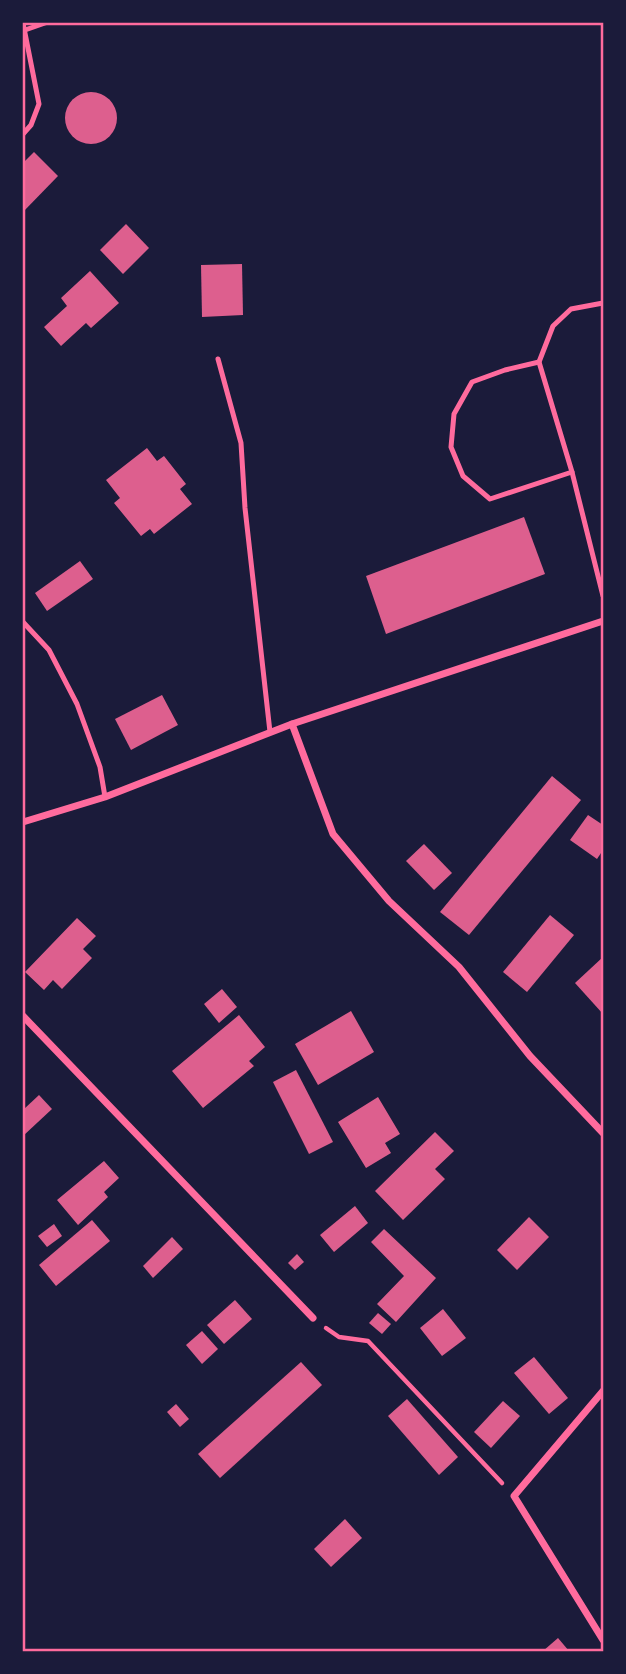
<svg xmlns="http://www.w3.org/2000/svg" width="626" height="1674" font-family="Poppins,sans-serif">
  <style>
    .building { fill: #dd5f8e }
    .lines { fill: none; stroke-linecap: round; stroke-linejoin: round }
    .path { stroke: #ff6b9d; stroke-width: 4.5 }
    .service { stroke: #ff6b9d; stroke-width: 5 }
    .minor { stroke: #ff6b9d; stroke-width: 7 }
    .neatline { fill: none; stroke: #ff6b9d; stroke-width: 2.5 }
  </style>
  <rect width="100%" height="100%" fill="#1b1b3a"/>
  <!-- building -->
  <g class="building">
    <circle cx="91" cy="118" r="26"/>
    <path d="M34,152l24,24 -35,36v-49z"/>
    <path d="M126,224l23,24 -26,26 -23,-24z"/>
    <path d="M242,264l1,51 -41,2 -1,-52z"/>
    <path d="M90,271l29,32 -28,25 -5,-5 -25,23 -17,-19 23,-21 -6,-8z"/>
    <path d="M147,448l10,13 7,-5 22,28 -6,5 12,15 -38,30 -4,-5 -9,7 -27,-33 6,-5 -14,-18z"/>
    <path d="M524,517l21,57 -159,60 -20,-58z"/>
    <path d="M80,561l13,18 -46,32 -12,-18z"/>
    <path d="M162,695l16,30 -47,25 -16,-31z"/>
    <path d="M552,776l29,24 -112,135 -29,-23z"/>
    <path d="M588,815l15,10v25l-6,9 -27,-19z"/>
    <path d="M424,844l28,29 -18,17 -28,-29z"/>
    <path d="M550,915l24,20 -47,57 -24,-20z"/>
    <path d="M77,918l19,18 -13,13 9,9 -30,31 -9,-9 -9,10 -19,-18z"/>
    <path d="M603,957v57l-28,-31z"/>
    <path d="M222,989l15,18 -18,16 -15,-19z"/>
    <path d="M351,1011l23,41 -56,33 -23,-41z"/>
    <path d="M239,1015l26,32 -16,14 5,5 -51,42 -31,-37z"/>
    <path d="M296,1070l37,72 -24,12 -36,-72z"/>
    <path d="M39,1095l13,14 -29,27v-26z"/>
    <path d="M378,1097l22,37 -15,9 6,10 -25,15 -28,-46z"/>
    <path d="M435,1132l19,19 -19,18 10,10 -42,41 -28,-29z"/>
    <path d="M104,1161l15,17 -15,14 4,5 -30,28 -21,-25z"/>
    <path d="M355,1206l13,17 -34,29 -14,-17z"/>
    <path d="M529,1217l20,20 -32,33 -20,-20z"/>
    <path d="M92,1220l18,21 -54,45 -17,-21z"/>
    <path d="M54,1224l8,12 -15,11 -9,-11z"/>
    <path d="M384,1229l52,49 -40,44 -19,-18 27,-28 -33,-34z"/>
    <path d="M172,1237l11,12 -30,29 -10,-12z"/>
    <path d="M297,1254l7,8 -9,8 -7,-7z"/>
    <path d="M235,1300l17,19 -28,25 -17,-19z"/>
    <path d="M443,1309l23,29 -24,18 -22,-28z"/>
    <path d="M378,1313l13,11 -9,10 -13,-11z"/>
    <path d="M202,1331l16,18 -16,15 -16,-19z"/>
    <path d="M534,1357l34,41 -19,16 -35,-41z"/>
    <path d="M301,1362l21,23 -102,93 -22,-24z"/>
    <path d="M407,1399l51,58 -19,18 -51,-59z"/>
    <path d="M503,1401l17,15 -29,32 -17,-16z"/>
    <path d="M176,1404l13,15 -9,8 -13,-15z"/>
    <path d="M345,1519l17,19 -31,29 -17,-18z"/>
    <path d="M558,1638l11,13h-26z"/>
  </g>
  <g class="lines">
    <!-- path -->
    <path class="path" d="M326,1328l13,9 29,4 134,142"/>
    <!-- service -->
    <g class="service">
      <path d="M25,30l20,-7"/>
      <path d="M23,134l8,-9 8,-21 -16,-81"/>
      <path d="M603,303l-32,6 -18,17 -14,36 33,110 31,124"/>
      <path d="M218,359l23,84 4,65 25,224"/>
      <path d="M539,362l-34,8 -33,12 -18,32 -3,33 12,29 27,23 82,-27"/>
      <path d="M23,622l26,28 28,54 23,63 5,30"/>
    </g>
    <!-- minor -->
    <g class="minor">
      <path d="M292,724l41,110 56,67 70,66 71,89 73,77"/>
      <path d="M23,822l82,-25 187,-73 311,-103"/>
      <path d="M23,1016l290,302"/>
      <path d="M603,1391l-89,105 89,144"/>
    </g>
  </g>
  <!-- border -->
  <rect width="626" height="1674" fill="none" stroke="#1b1b3a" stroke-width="49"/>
  <rect x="24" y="24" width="578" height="1626" class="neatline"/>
</svg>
